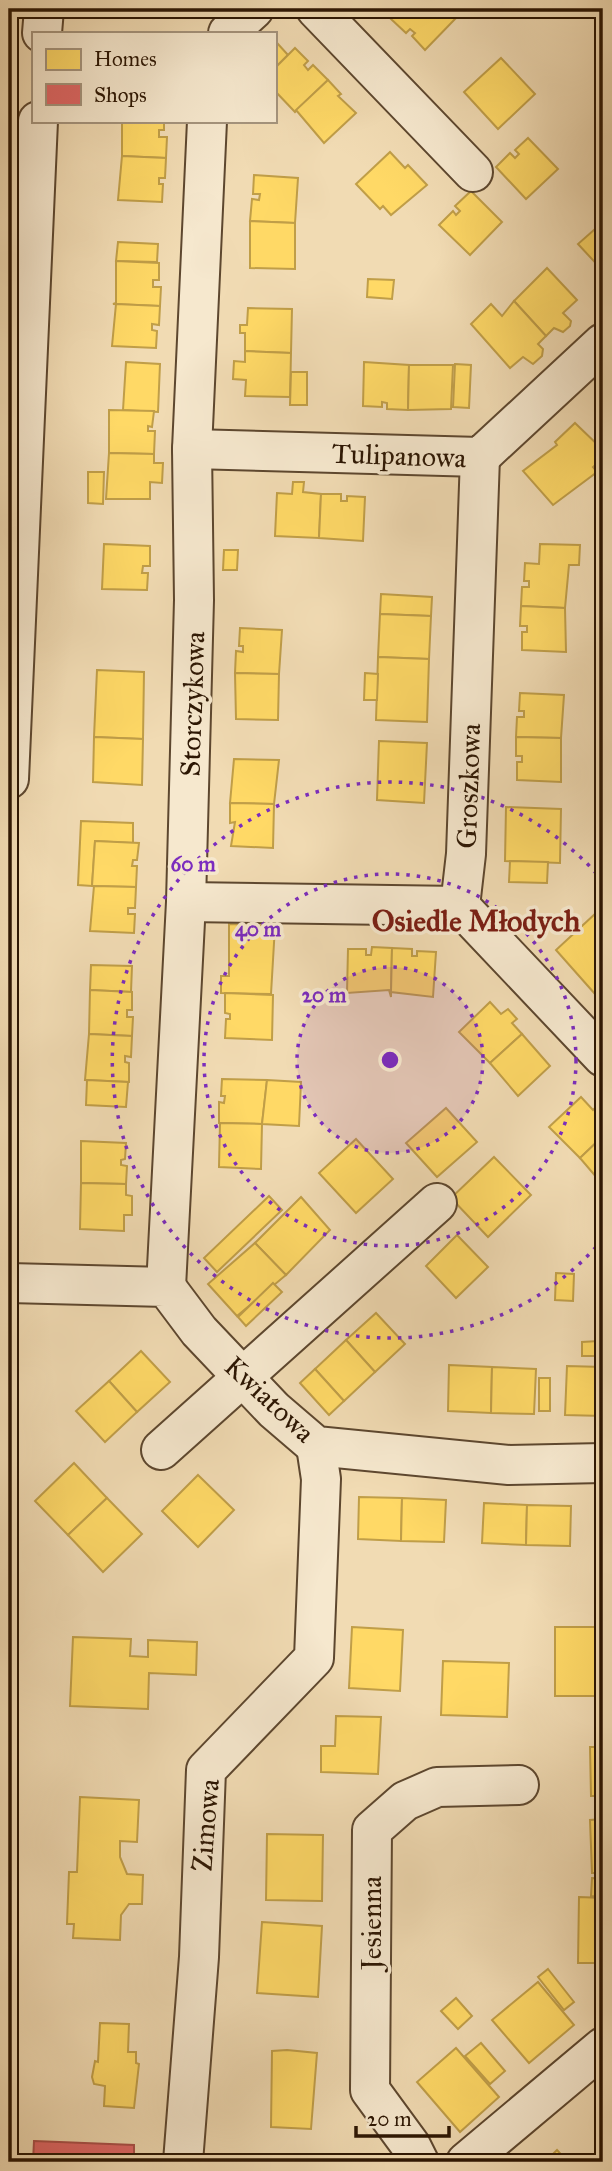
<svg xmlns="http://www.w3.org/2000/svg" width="612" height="2171" font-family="'IM FELL Great Primer',serif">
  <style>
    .homes { fill: #ffd966; stroke: #c09e48; stroke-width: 2 }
    .shops { fill: #e06666; stroke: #aa4e48; stroke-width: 2 }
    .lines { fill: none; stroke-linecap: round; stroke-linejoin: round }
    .minor-casing { stroke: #5d472f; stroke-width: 42 }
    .minor { stroke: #f6e8ce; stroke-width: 38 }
    .ring { fill: none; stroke: #7b2cbf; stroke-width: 3.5; stroke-dasharray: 3.5 7 }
    .labels { text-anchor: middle; stroke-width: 7; stroke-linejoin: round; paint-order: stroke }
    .street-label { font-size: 28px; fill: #2c1603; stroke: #f6e8ce }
    .neighbourhood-label { font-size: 30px; font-weight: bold; fill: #7a1f14; stroke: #f6e8ce }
    .centre { fill: #7b2cbf; stroke: #f6e8ce; stroke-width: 3.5 }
    .ring-label { font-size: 21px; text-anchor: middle; font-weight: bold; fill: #7b2cbf; stroke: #f6e8ce; stroke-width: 7; stroke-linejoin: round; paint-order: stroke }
  </style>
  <rect width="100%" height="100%" fill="#f1dbb3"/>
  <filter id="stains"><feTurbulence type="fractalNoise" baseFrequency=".00286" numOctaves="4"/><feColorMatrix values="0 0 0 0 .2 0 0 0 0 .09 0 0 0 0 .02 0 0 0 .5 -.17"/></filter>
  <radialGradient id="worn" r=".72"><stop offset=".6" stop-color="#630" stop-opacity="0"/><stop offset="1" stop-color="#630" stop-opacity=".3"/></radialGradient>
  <!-- homes -->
  <g class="homes">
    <path d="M402,9h47l8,8 -32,33 -13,-14 3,-3 -5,-4 -4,4 -15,-14z"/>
    <path d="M278,44l10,11 -13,13v-21z"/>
    <path d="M295,48l13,13 -4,4 4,5 5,-5 15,15 -33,32 -20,-21v-23z"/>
    <path d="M501,58l34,36 -37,35 -34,-37z"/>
    <path d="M328,80l13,14 -3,2 18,17 -32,30 -28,-33z"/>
    <path d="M122,121h42v9h-5v7h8l-1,21 -44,-2z"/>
    <path d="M528,138l30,31 -32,30 -30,-32 14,-14 5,5 4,-4 -4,-4z"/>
    <path d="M390,152l15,16 3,-3 19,20 -36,30 -8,-9 -3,3 -24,-25z"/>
    <path d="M122,156l44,2 -1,20h-6v6h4l-1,18 -44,-2z"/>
    <path d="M254,175l44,3 -3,45 -45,-2 2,-22 7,1 1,-6h-7z"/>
    <path d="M471,191l31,31 -32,33 -31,-30 14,-14 3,4 4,-4 -5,-5z"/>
    <path d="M250,221l45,2v46l-45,-1z"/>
    <path d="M603,222v49l-25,-27z"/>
    <path d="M118,242l40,2 -1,18 -41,-1z"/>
    <path d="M116,261l43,2v17h-6v7h8l-1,19 -47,-2 3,-1z"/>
    <path d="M547,268l30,32 -14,13 8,8 -1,5 -7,6 -9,-4 -8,8 -32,-35z"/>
    <path d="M368,279l26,1 -2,19 -25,-2z"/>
    <path d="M514,301l32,35 -8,8 5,5 -1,7 -9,8 -10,-7 -13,11 -39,-44 20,-20 11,12z"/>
    <path d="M116,304l44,2 -1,19 -7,-1v6l5,1 -1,17 -44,-2z"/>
    <path d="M248,308l44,1 -1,44 -46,-2v-18h-5v-8h7z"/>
    <path d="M245,351l46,2 -1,44 -45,-1 1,-16 -13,-1 1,-18 11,1z"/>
    <path d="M126,362l34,2 -2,48 -35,-2z"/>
    <path d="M364,362l45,3 -1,45 -21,-1v-6l-5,-1v5l-19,-1z"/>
    <path d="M455,364l16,1 -2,43 -16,-1z"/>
    <path d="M409,365h44l-2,44 -43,1z"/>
    <path d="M291,372h16v33h-17z"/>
    <path d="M109,410l45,1 -2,16 -4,-1v5h7l-1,23 -45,-1z"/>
    <path d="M575,423l28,27v8l-10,9 4,5 -44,33 -30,-34 34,-26 -2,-3z"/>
    <path d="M109,453l45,1v9h9l-1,20 -12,-1v17h-44z"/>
    <path d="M88,472h16l-1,32 -15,-1z"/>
    <path d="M293,482h11l-1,10 18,2 -2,44 -44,-2 2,-43 15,1z"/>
    <path d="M321,494h20v7h6v-5l18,1 -2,44 -44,-3z"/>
    <path d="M104,544l46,2v20h-7l-1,7h6l-1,17 -45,-1z"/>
    <path d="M540,544l40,1 -1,20h-10l-4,43 -44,-2 1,-19h7v-6h-5l1,-18 14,1z"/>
    <path d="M224,550h14l-1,20h-14z"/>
    <path d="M381,594l51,3 -1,19 -51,-2z"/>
    <path d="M521,606l44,2 1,44 -44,-2v-18h5v-6h-7z"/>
    <path d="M380,614l51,2 -2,43 -51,-2z"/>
    <path d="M240,628l42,2 -3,44 -44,-1 1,-22 7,1v-6h-4z"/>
    <path d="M378,657l51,2 -2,63 -51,-2z"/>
    <path d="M97,670l47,2 -1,67 -49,-2z"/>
    <path d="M235,673l44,1 -1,46 -42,-1z"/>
    <path d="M365,673l13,1 -1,26h-13z"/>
    <path d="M520,693l44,2 -3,43 -45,-1 1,-20h7v-6h-5z"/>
    <path d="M94,737l49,2 -1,46 -49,-3z"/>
    <path d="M516,737l45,1v44l-44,-2v-18h5v-6h-6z"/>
    <path d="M379,741l48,2 -3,60 -47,-3z"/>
    <path d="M234,759l45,1 -5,44 -44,-1z"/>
    <path d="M230,803l44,1 -1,44 -42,-2 4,-24 -5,1z"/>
    <path d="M506,807l55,2 -1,54 -55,-2z"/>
    <path d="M81,821l52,2v20l-38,-2 -3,45 -14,-1z"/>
    <path d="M95,841l44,2 -2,17h-4l-1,6h5l-1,21 -44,-1z"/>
    <path d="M510,861l38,1 -1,21 -38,-1z"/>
    <path d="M94,886l42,1 -1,21h-7v6h7l-1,19 -44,-2z"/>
    <path d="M596,913l7,8v82l-47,-53z"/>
    <path d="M229,924l46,2 -4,68 -50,-1v-17h8z"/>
    <path d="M372,947l20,1 -1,49 -2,-7 -42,3 1,-44h18v6h5z"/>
    <path d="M392,948l20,1v7h5v-5l19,1 -3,45 -42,-5z"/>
    <path d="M91,965l41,1 -1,26 -41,-2z"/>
    <path d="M90,990l42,2v18h-5v7h6l-1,19 -43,-2z"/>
    <path d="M225,993l48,2 -1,45 -47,-2 1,-19h4v-5l-5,-1z"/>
    <path d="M490,1002l11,12 7,-5 9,10 -5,4 10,11 -32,29 -31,-31z"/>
    <path d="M89,1034l43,2 -1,21 -6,-1v6l4,1v19l-44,-2z"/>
    <path d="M522,1034l28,32 -32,30 -28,-33z"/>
    <path d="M222,1079l45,1 -5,44 -43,-1v-21l5,1 1,-7h-4z"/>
    <path d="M87,1080l41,2 -2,25 -40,-2z"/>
    <path d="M267,1080l34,2 -2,44 -37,-2z"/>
    <path d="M581,1097l12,13 5,-5 5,5 -4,4 4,5v17l-23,22 -31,-31z"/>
    <path d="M446,1108l31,34 -40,35 -31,-34z"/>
    <path d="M220,1123l42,1 -1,45 -42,-2z"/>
    <path d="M603,1136v49l-23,-27z"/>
    <path d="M356,1139l37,40 -37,34 -37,-40z"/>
    <path d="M81,1141l45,2 -1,16 -4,1v5l6,1 -1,18 -45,-1z"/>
    <path d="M494,1157l37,38 -43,42 -37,-39z"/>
    <path d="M81,1183l45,1v11l6,1v19h-8v16l-44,-2z"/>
    <path d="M269,1196l13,14 -65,62 -13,-14z"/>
    <path d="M301,1197l29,33 -44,45 -31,-32z"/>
    <path d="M457,1235l31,32 -32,31 -30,-32z"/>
    <path d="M255,1243l31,32 -49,41 -29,-32z"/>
    <path d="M556,1273l18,1 -1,27 -18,-1z"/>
    <path d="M273,1283l9,9 -36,34 -8,-9z"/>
    <path d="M376,1313l29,31 -30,28 -29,-32z"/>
    <path d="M346,1340l29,32 -31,29 -29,-32z"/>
    <path d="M598,1341v15h-16v-14z"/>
    <path d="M141,1351l29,31 -33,30 -28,-31z"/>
    <path d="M449,1365l43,2 -1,46 -43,-2z"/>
    <path d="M567,1366l36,1v49l-38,-1z"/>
    <path d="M492,1367l44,2 -2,45 -43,-1z"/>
    <path d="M315,1369l29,32 -15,14 -29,-32z"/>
    <rect x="539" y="1378" width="11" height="33"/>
    <path d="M109,1381l28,31 -32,30 -29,-31z"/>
    <path d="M74,1463l33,35 -39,37 -33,-34z"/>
    <path d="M198,1475l36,35 -36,37 -36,-36z"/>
    <path d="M359,1497l43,1 -1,43 -43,-2z"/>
    <path d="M107,1498l35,36 -39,38 -35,-37z"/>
    <path d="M402,1498l44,2 -2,42 -43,-1z"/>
    <path d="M484,1503l43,2 -1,40 -44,-2z"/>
    <path d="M527,1505l44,1 -1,40 -44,-1z"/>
    <path d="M600,1505h3v63l-5,-1z"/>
    <path d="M352,1627l51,3 -3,61 -51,-3z"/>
    <rect x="555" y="1627" width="48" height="69"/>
    <path d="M73,1637l58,2 -1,17 18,1v-17l49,2 -1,33 -47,-2 -1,36 -78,-3z"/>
    <path d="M443,1661l66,2 -2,54 -66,-2z"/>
    <path d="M336,1716l45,1 -3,57 -57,-2v-26h14z"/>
    <path d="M590,1747h13v49h-12z"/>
    <path d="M80,1797l59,3 -2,42 -17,-1v16l7,17 16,1 -1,29h-13l-8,11 -1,25 -47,-2 1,-14h-7l2,-52h8z"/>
    <path d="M603,1819v54h-11l-2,-53z"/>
    <path d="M267,1834l56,1 -1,66 -56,-1z"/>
    <path d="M592,1878l11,1v18l-12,-1z"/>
    <path d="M579,1897l24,1v65h-25z"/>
    <path d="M262,1922l60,4 -4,71 -61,-4z"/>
    <path d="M548,1969l26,33 -10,8 -26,-33z"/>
    <path d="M538,1982l36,43 -45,38 -37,-43z"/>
    <path d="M456,1998l16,18 -14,13 -17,-18z"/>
    <path d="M100,2023l29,1 -1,28h8v11l3,1 -5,44 -30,-2 1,-20 -11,-2 -2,-7 3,-16 3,1z"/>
    <path d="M481,2043l24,28 -15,13 -25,-28z"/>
    <path d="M456,2048l43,49 -39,35 -43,-50z"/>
    <path d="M287,2050l30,3 -6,76 -40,-2 1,-76z"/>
    <path d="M557,2150l11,12h-31l5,-4 4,3z"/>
  </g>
  <!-- shops -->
  <path class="shops" d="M34,2141l100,4v17h-101z"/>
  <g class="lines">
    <!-- minor casing -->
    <g class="minor-casing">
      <g id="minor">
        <path d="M316,9l157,163"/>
        <path d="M42,33l2,-24"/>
        <path d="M228,33l26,-24"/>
        <path d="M192,449l288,8 123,-114"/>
        <path d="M480,457l-14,397 -6,52 143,151"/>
        <path d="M9,779l29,-658"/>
        <path d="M186,902l274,4"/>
        <path d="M9,1283l157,4 33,44 75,79 42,36 193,19 94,-2"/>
        <path d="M166,1287l20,-385 8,-302 -2,-151 15,-328"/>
        <path d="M161,1450l276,-247"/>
        <path d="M183,2162l16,-205 7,-187 108,-112 7,-179 -5,-33"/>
        <path d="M419,2162l-8,-16 -41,-56 2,-260 33,-29 32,-14 82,-2"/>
        <path d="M466,2162l137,-115"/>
      </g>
    </g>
    <!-- minor -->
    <use href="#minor" class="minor"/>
  </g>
  <!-- distance rings -->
  <circle cx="390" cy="1060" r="93" fill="#7b2cbf" fill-opacity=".12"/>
  <g class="ring">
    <circle cx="390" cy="1060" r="93"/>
    <circle cx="390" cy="1060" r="186"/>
    <path d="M603 1239A278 278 0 1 1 603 881"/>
  </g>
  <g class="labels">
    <!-- street labels -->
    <g class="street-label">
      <text transform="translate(399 455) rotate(2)" y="10">Tulipanowa</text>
      <text transform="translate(192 704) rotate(-88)" y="10">Storczykowa</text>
      <text transform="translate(468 786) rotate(-88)" y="10">Groszkowa</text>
      <text transform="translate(270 1399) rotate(43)" y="10">Kwiatowa</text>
      <text transform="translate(205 1825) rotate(-85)" y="10">Zimowa</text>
      <text transform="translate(371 1923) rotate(-90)" y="10">Jesienna</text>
    </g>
    <!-- neighbourhood labels -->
    <g class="neighbourhood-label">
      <text x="476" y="931">Osiedle Młodych</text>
    </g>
  </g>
  <circle cx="390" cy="1060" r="10" class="centre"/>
  <g class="ring-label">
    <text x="193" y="871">60 m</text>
    <text x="258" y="936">40 m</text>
    <text x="324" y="1002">20 m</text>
  </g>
  <!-- margin -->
  <rect width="612" height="2171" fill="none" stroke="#f1dbb3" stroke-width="35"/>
  <rect x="10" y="10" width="591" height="2150" fill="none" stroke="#2c1603" stroke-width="3.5"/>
  <rect x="18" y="18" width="577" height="2136" fill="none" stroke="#2c1603" stroke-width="2"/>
  <!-- legend -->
  <rect x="32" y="32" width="245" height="91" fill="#f6e8ce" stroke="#a5947d" stroke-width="2"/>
  <rect x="46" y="49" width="35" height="21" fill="#ffd966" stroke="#a5947d" stroke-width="2"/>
  <text x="94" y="66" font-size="21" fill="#2c1603">Homes</text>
  <rect x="46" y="84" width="35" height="21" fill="#e06666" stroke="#a5947d" stroke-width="2"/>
  <text x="94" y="102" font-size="21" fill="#2c1603">Shops</text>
  <!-- scale -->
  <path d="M356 2126v10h93v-10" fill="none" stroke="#2c1603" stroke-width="3.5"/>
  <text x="367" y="2126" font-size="21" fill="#2c1603" stroke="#f6e8ce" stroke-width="5" paint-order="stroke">20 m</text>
  <rect width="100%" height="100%" filter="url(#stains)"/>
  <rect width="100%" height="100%" fill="url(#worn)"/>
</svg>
